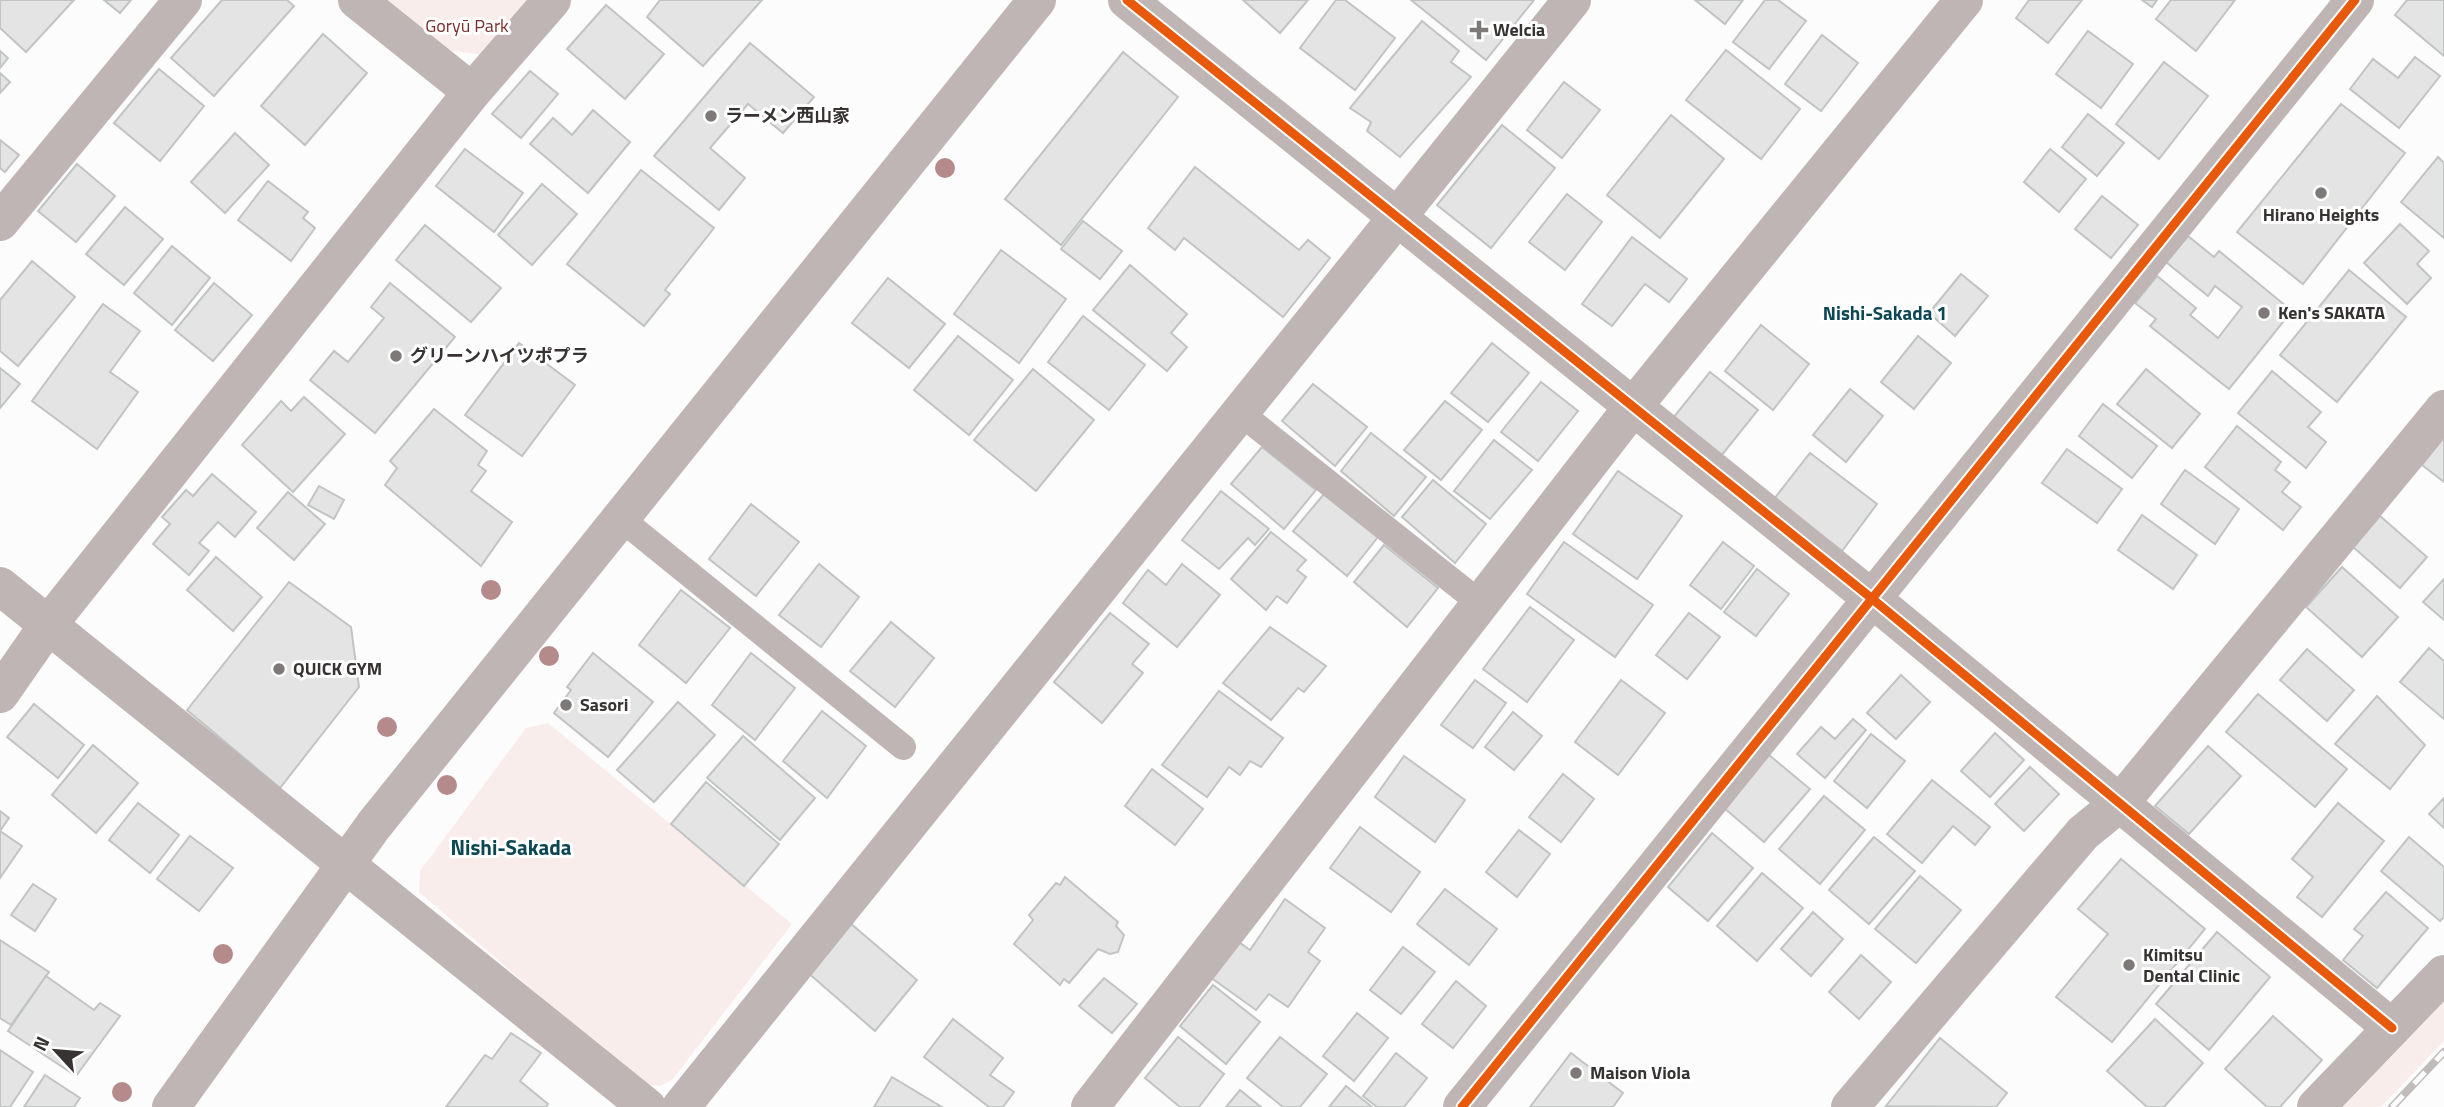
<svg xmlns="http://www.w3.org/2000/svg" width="2444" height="1107" font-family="'Titillium Web','Noto Sans JP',sans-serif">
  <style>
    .green { fill: #f9edec }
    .building { fill: #e4e4e5; stroke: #c2c4c4; stroke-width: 2 }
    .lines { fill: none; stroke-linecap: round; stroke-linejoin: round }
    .service { stroke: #beb5b4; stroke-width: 26 }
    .minor { stroke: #beb5b4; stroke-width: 38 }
    .tertiary { stroke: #beb5b4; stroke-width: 38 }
    .rail-casing { stroke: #c0bcbc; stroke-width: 8 }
    .rail { stroke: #fff; stroke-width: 5; stroke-dasharray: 16; stroke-linecap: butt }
    .cycleway-casing { stroke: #fff; stroke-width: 13 }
    .cycleway { stroke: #e8590c; stroke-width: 9 }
    .tree { fill: #b48b8a }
    .poi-dot { fill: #7d7979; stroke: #fff; stroke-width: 2.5 }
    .labels { text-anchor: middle; stroke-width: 6; stroke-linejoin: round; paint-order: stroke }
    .park-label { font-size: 18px; fill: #7a2e2c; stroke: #fff }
    .poi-label { font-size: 18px; font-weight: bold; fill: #383333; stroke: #fff; text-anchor: start }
    .neighbourhood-label { font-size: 19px; font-weight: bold; fill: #0d4754; stroke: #fff }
    .quarter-label { font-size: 21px; font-weight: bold; fill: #0d4754; stroke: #fff }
  </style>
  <rect width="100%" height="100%" fill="#fcfcfc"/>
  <!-- green -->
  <g class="green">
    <path d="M383,0h150l-46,55 -42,-5z"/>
    <path d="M548,723l244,201 -119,155 -12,7 -19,-2 -223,-192 1,-21 106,-143z"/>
    <path d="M2444,1002v39l-63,66h-38z"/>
  </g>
  <!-- building -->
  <g class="building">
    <path d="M0,0h74l-48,52 -26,-24z"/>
    <path d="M104,0h27l-11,13z"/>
    <path d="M222,0h65l7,6 -80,90 -43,-38z"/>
    <path d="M660,0h102l-59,66 -56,-49z"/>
    <path d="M1243,0h65l-28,33z"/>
    <path d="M1336,0h9l50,38 -40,52 -55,-42z"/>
    <path d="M1411,0h123l-48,60z"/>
    <path d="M1695,0h48l-18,24z"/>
    <path d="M1765,0h13l28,21 -37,48 -36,-27z"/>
    <path d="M2029,0h53l-34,43 -32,-25z"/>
    <path d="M2142,0h15l-5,7z"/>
    <path d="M2171,0h64l-39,51 -40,-32z"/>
    <path d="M2407,0h37v56l-49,-41z"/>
    <path d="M606,5l58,49 -39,45 -58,-50z"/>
    <path d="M1422,21l37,30 -8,11 20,15 -71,80 -33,-26 4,-9 -21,-14z"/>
    <path d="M2088,31l45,33 -32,44 -45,-34z"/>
    <path d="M323,34l44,39 -62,72 -44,-39z"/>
    <path d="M1822,35l36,28 -37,48 -36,-27z"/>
    <path d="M750,43l64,54 -31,36 -35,-29 -38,44 35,30 -26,32 -65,-54z"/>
    <path d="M1726,50l74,59 -39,50 -75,-59z"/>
    <path d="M0,51l8,7 -8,10z"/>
    <path d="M1123,52l55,45 -117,148 -56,-46z"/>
    <path d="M2415,57l25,19 -41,52 -49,-39 23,-30 25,19z"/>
    <path d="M2164,62l44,34 -49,63 -43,-35z"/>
    <path d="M159,69l45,37 -44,55 -46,-38z"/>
    <path d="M530,71l28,23 -37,44 -29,-24z"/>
    <path d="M0,73l10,9 -10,11z"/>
    <path d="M1564,82l36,28 -38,48 -35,-28z"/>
    <path d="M2341,104l64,49 -102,131 -66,-52z"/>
    <path d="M593,110l37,32 -42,51 -58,-49 23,-26 19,17z"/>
    <path d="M2088,114l36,29 -27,33 -35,-29z"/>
    <path d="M1671,115l53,44 -64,79 -53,-43z"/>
    <path d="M1502,125l53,43 -64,80 -54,-43z"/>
    <path d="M235,133l34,32 -44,48 -34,-31z"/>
    <path d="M0,140l19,15 -14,17 -5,-4z"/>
    <path d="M465,149l58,44 -29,39 -58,-46z"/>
    <path d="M2050,149l36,30 -27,33 -35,-30z"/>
    <path d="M2438,157l6,6v75l-43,-36z"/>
    <path d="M77,164l38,32 -39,46 -38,-31z"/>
    <path d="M1195,167l104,83 9,-10 22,18 -47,59 -99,-79 -9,12 -27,-22z"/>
    <path d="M641,170l73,58 -49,62 5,4 -26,32 -77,-62z"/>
    <path d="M268,181l40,31 -5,6 12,10 -24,33 -53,-41z"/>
    <path d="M542,184l35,30 -45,51 -34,-30z"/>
    <path d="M1567,194l35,28 -37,48 -36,-28z"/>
    <path d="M2102,196l36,29 -27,33 -36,-29z"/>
    <path d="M125,207l38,32 -39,46 -38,-31z"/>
    <path d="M1083,221l39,30 -22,28 -39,-30z"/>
    <path d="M2400,224l29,27 -12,13 14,14 -24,26 -43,-41z"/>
    <path d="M425,225l76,63 -30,34 -75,-62z"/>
    <path d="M2188,236l26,21 5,-6 73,60 -63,78 -79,-63 6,-7 -21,-16 22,-27 39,32 -6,7 28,23 24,-31 -27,-21 -7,10 -42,-34z"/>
    <path d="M1632,237l55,42 -18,23 -24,-18 -33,42 -30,-22z"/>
    <path d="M172,246l38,32 -38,47 -38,-32z"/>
    <path d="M1001,250l65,49 -47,64 -65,-49z"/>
    <path d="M32,261l43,36 -57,69 -18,-15v-51z"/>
    <path d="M1130,265l57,49 -16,19 16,14 -20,24 -74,-61z"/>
    <path d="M2349,270l57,47 -69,85 -57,-47z"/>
    <path d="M1961,274l27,22 -33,40 -26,-23z"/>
    <path d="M888,278l57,46 -36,44 -57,-45z"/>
    <path d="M214,283l38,32 -39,46 -38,-31z"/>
    <path d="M390,283l65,54 -80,96 -65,-53 24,-29 14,11 36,-44 -13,-11z"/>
    <path d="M103,304l37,27 -30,41 28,20 -41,57 -65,-48z"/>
    <path d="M1083,316l62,49 -36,45 -61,-48z"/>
    <path d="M1761,325l48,39 -36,46 -48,-39z"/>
    <path d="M958,336l55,44 -44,55 -55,-45z"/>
    <path d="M1918,336l33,27 -37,46 -33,-27z"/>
    <path d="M519,343l56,42 -53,71 -57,-41z"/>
    <path d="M1492,343l37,30 -41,49 -37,-29z"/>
    <path d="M0,368l20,16 -20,24z"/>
    <path d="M1033,369l61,51 -58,71 -62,-51z"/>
    <path d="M2146,369l54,45 -28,34 -55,-44z"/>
    <path d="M2272,371l49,41 -13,15 18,15 -20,26 -68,-55z"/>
    <path d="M1710,372l48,38 -37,46 -48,-38z"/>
    <path d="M1541,382l37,29 -40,50 -37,-29z"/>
    <path d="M1313,384l54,43 -32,39 -53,-45z"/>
    <path d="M1850,389l33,27 -37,46 -33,-27z"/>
    <path d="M304,397l41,37 -52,58 -51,-47 39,-44 10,10z"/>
    <path d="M1445,401l37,29 -41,50 -37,-30z"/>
    <path d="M2103,404l54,42 -25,32 -53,-42z"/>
    <path d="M434,409l53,42 -9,14 8,6 -15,20 41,31 -31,44 -96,-81 12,-17 -7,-7z"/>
    <path d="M2237,426l44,36 -6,8 15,12 -8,10 19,15 -18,23 -78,-63z"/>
    <path d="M1371,433l55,44 -32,39 -53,-45z"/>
    <path d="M2444,436v46l-22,-17z"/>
    <path d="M1494,440l38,30 -42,49 -36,-28z"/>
    <path d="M1262,447l54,43 -32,39 -53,-45z"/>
    <path d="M2067,449l55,40 -25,34 -55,-40z"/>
    <path d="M1810,453l67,51 -35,47 -68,-52z"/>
    <path d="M2185,470l54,39 -24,35 -54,-40z"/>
    <path d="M1618,471l64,45 -45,63 -64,-45z"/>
    <path d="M212,474l44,38 -21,25 -17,-15 -19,21 10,8 -20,24 -36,-31 17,-20 -8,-7 24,-27 7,6z"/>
    <path d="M1433,480l53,44 -31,39 -53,-46z"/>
    <path d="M319,486l25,14 -10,19 -26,-14z"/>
    <path d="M1221,491l48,38 -14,16 -7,-7 -29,31 -37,-29z"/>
    <path d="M288,492l37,32 -31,36 -37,-32z"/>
    <path d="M1324,494l54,43 -31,39 -54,-45z"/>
    <path d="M751,504l48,38 -43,54 -47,-37z"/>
    <path d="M2142,515l55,40 -24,34 -55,-39z"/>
    <path d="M2380,516l47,41 -27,31 -47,-41z"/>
    <path d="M1271,532l35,28 -9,10 9,7 -19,26 -10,-7 -11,14 -35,-31z"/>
    <path d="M1564,542l89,63 -38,52 -88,-63z"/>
    <path d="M1723,542l31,24 -33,43 -31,-24z"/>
    <path d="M1384,545l54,43 -31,39 -53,-45z"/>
    <path d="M216,557l46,40 -29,34 -46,-41z"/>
    <path d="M819,564l40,33 -38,50 -42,-32z"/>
    <path d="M1182,564l38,31 -43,52 -54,-44 25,-33 18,15z"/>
    <path d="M2342,567l56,50 -36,40 -56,-50z"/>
    <path d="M1757,569l32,25 -33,42 -32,-24z"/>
    <path d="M2444,579v41l-21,-18z"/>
    <path d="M289,582l62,45 8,60 -79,101 -93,-78z"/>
    <path d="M681,590l49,38 -44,55 -47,-38z"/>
    <path d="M1530,607l44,33 -47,62 -44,-33z"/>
    <path d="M1110,613l39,31 -17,20 11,9 -41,50 -48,-41z"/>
    <path d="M1689,613l31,24 -33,42 -31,-24z"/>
    <path d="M891,622l43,36 -39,49 -45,-36z"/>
    <path d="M1270,627l56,39 -22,26 -6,-4 -27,32 -48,-37z"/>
    <path d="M2429,648l15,13v58l-44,-37z"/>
    <path d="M2307,649l47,41 -27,31 -47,-41z"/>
    <path d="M593,653l60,49 -45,55 -54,-44 17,-23 -4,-3z"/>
    <path d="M751,653l44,35 -40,52 -43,-35z"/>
    <path d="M1901,675l29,27 -34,37 -29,-26z"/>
    <path d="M1475,680l31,23 -33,45 -32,-23z"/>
    <path d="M1621,680l44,33 -47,62 -43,-33z"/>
    <path d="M1219,691l64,47 -22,29 -11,-6 -10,14 -11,-8 -22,30 -45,-32z"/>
    <path d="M2258,694l89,75 -32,38 -89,-75z"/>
    <path d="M2377,696l48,49 -35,44 -55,-45z"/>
    <path d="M678,702l37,33 -61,67 -37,-32z"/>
    <path d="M34,704l50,41 -26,33 -51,-41z"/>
    <path d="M822,711l44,35 -39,52 -44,-37z"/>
    <path d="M1513,712l29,24 -28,34 -29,-23z"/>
    <path d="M1853,719l13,11 -41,48 -28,-24 24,-27 14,12z"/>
    <path d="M1995,733l29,27 -34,37 -29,-26z"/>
    <path d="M1871,734l34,27 -38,47 -33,-27z"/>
    <path d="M743,736l72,62 -35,42 -73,-62z"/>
    <path d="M93,745l45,38 -42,50 -44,-38z"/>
    <path d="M2208,746l33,30 -52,58 -34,-28z"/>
    <path d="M1769,755l41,34 -46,53 -40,-34z"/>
    <path d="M1404,756l61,44 -30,42 -60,-45z"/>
    <path d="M2030,767l29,27 -35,37 -29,-27z"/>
    <path d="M1152,769l51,40 -28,36 -50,-39z"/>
    <path d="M1563,774l31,25 -33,43 -32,-25z"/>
    <path d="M1932,780l58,47 -15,18 -22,-19 -31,37 -35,-29z"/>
    <path d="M706,782l73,62 -35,42 -73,-62z"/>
    <path d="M1824,796l41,34 -45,54 -41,-35z"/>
    <path d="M2444,798v30l-15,-14z"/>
    <path d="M138,803l41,32 -29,38 -41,-33z"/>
    <path d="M2338,803l46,38 -62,76 -25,-20 16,-20 -21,-18z"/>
    <path d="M0,811l9,7 -9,13z"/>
    <path d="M1360,827l60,45 -29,40 -61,-44z"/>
    <path d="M1519,830l31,24 -33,43 -31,-25z"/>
    <path d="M0,831l22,15 -22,32z"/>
    <path d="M1712,833l41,35 -45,53 -40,-34z"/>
    <path d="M190,836l43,32 -34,43 -42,-32z"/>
    <path d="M1874,837l41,34 -46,53 -40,-34z"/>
    <path d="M2409,837l35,30v50l-4,4 -59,-50z"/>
    <path d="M2121,859l84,70 -93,113 -56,-45 52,-63 -30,-25z"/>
    <path d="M1762,873l41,35 -46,53 -40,-35z"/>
    <path d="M1920,876l41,34 -45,53 -41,-34z"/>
    <path d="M1065,877l53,45 -2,4 8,9 -6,17 -8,2 -12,-5 -29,34 -5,-4 -4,6 -46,-41 19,-24 -4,-5 27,-32 4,2z"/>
    <path d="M33,884l23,15 -21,32 -24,-16z"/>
    <path d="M1445,889l52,40 -28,36 -52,-41z"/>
    <path d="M2386,892l42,36 -51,60 -34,-28 20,-24 -9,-7z"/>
    <path d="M1285,899l40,29 -17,24 12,9 -32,46 -19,-13 -13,16 -46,-33 26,-37 14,10z"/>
    <path d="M1813,912l30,27 -32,37 -30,-27z"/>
    <path d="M850,923l67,57 -42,51 -68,-59z"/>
    <path d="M2217,932l53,45 -61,73 -53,-46z"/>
    <path d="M0,940l49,32 -38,53 -11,-7z"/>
    <path d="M1403,947l32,25 -34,42 -31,-24z"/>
    <path d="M1861,955l30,27 -32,37 -30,-27z"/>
    <path d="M46,976l48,34 6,-7 20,13 -44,60 -68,-45z"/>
    <path d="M1104,978l33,26 -25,29 -33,-27z"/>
    <path d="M1456,981l30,25 -33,42 -31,-24z"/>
    <path d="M1213,985l47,37 -34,42 -46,-38z"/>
    <path d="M1357,1013l31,25 -34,43 -31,-25z"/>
    <path d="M2273,1016l49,44 -42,47h-13l-42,-38z"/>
    <path d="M953,1019l50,39 -13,17 24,17 -11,15h-14l-65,-50z"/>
    <path d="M2155,1019l48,44 -39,44h-17l-40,-36z"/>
    <path d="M511,1033l30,20 -21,28 28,23 -2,3h-100l39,-52 7,4z"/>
    <path d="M1178,1037l46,37 -25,33h-19l-35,-29z"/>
    <path d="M1280,1037l47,37 -27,33h-17l-36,-29z"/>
    <path d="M1940,1038l67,55 -11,14 -110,-1z"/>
    <path d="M0,1050l33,22 -23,35h-10z"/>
    <path d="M1396,1053l31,25 -23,29h-27l-14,-11z"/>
    <path d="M1571,1053l52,40 -10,14h-83z"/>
    <path d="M45,1075l35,23 -6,9h-50z"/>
    <path d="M892,1077l50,30h-68z"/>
    <path d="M1346,1086l26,21h-43z"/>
    <path d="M1240,1090l21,17h-35z"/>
  </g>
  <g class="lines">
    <!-- service -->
    <g class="service">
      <path d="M1239,412l241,191"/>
      <path d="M620,518l283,229"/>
    </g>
    <!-- minor -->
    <g class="minor">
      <path d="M357,0l115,92"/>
      <path d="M1127,0l743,597 522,431"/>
      <path d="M0,222l183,-222"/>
      <path d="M0,586l647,521"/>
      <path d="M0,694l48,-69 424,-533 80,-92"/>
      <path d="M681,1107l891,-1107"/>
      <path d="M1090,1107l542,-699 332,-408"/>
      <path d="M1462,1107l893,-1107"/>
      <path d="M1850,1107l233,-274 38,-31 323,-393"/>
      <path d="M2316,1107l128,-133"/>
    </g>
    <!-- tertiary -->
    <path class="tertiary" d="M171,1107l203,-282 663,-825"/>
    <!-- rail casing -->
    <g class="rail-casing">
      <path id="rail" d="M2392,1107l52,-55"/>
    </g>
    <!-- rail -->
    <use href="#rail" class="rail"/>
    <!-- cycleway casing -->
    <g class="cycleway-casing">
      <g id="cycleway">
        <path d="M1127,0l743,597 522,431"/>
        <path d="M1462,1107l893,-1107"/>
      </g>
    </g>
    <!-- cycleway -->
    <use href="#cycleway" class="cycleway"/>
  </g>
  <!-- trees -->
  <g class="tree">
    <circle cx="945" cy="168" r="10"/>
    <circle cx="491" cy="590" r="10"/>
    <circle cx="549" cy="656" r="10"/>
    <circle cx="387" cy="727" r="10"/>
    <circle cx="447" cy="785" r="10"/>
    <circle cx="223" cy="954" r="10"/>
    <circle cx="122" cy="1092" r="10"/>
  </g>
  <!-- markers -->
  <g class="poi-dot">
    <path d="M1475.5 19.5h7v7h7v7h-7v7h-7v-7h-7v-7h7z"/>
    <circle cx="711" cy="116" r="7"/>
    <circle cx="2321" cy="193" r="7"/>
    <circle cx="2264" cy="313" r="7"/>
    <circle cx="396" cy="356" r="7"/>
    <circle cx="279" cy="669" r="7"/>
    <circle cx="566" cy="705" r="7"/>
    <circle cx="2129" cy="965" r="7"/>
    <circle cx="1576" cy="1073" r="7"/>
  </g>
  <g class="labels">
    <!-- park labels -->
    <g class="park-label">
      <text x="467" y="32">Goryū Park</text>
    </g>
    <!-- poi labels -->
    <g class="poi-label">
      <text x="1493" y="36">Welcia</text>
      <text x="725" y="122">ラーメン西山家</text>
      <text x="2321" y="221" text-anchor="middle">Hirano Heights</text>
      <text x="2278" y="319">Ken's SAKATA</text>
      <text x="410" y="362">グリーンハイツポプラ</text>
      <text x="293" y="675">QUICK GYM</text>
      <text x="580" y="711">Sasori</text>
      <text x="2143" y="961">Kimitsu<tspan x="2143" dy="21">Dental Clinic</tspan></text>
      <text x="1590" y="1079">Maison Viola</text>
    </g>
    <!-- neighbourhood labels -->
    <g class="neighbourhood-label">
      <text x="1885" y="320">Nishi-Sakada 1</text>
    </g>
    <!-- quarter labels -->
    <g class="quarter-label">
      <text x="511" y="855">Nishi-Sakada</text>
    </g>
  </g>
  <!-- north arrow -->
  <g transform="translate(56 1051) rotate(296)" stroke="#ffffff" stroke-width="5" paint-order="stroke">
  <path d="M0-5L12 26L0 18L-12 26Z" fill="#383333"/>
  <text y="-10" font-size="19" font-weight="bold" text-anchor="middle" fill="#383333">N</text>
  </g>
</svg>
